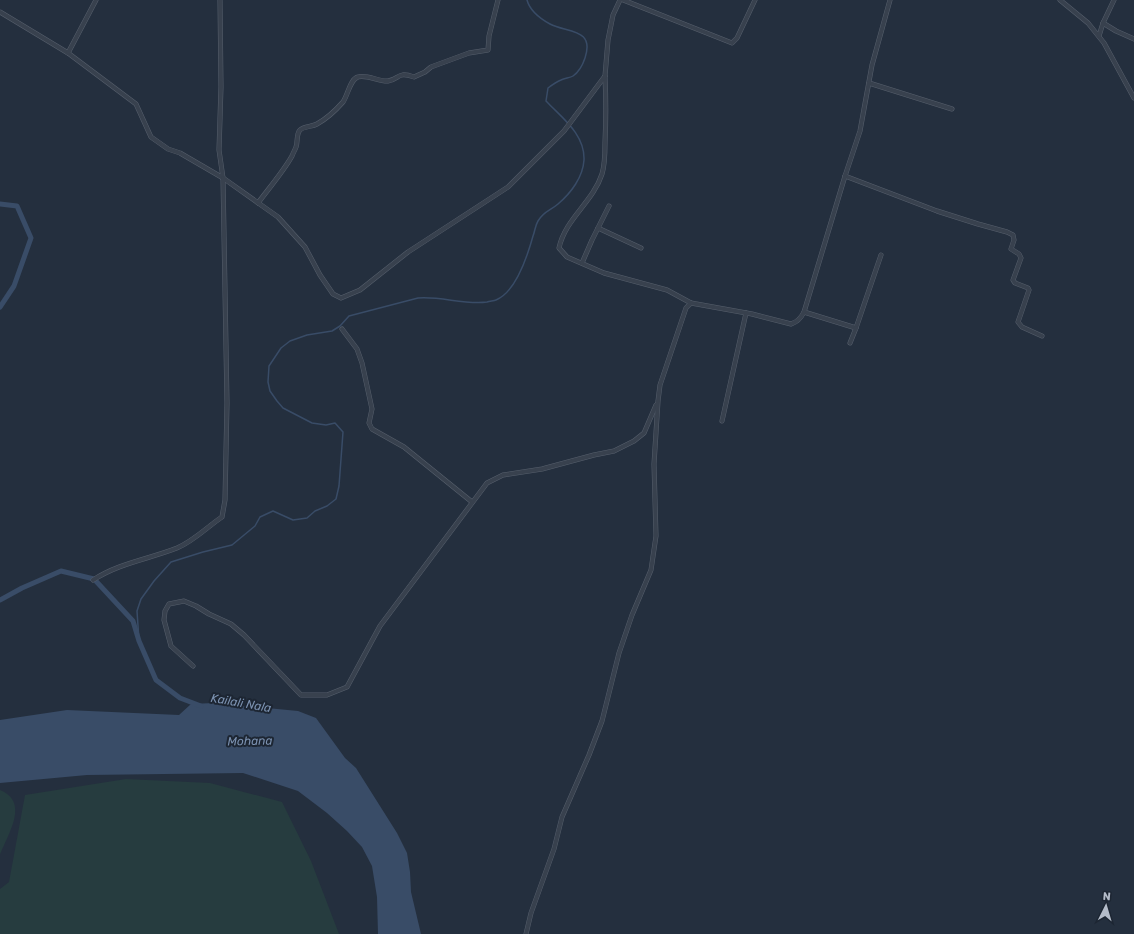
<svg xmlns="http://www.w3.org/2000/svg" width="1134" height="934" font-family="Rubik,sans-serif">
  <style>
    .green { fill: #263c3f }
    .water { fill: #394c67 }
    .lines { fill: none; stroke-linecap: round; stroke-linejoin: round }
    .stream { stroke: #394c67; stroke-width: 1.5 }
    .canal { stroke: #394c67; stroke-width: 5 }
    .street-casing { stroke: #565f6c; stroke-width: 5 }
    .street { stroke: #38414e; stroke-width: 4 }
    .labels { text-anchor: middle; stroke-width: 4; stroke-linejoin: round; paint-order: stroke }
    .water-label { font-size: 12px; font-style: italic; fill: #7c92b1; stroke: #1d2633 }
  </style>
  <rect width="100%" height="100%" fill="#242f3e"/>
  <!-- green -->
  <g class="green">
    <path d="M126,779l84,4 72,19 29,59 28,73h-339v-45l9,-7 16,-87z"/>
    <path d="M0,790c30,12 8,44 0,65z"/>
  </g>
  <!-- water -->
  <path class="water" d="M214,703l84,8 18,7 29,40 11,10 41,65 10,20 3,19 1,20 10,42h-43l-1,-37 -5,-31 -10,-19 -15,-16 -20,-18 -29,-22 -55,-18 -156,2 -87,8v-63l67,-10 112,5 12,-11z"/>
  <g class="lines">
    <!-- stream -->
    <path class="stream" d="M139,641l-2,-30 4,-12 13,-18 17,-19 32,-10 29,-7 23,-19 5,-9 13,-6 20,9 14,-2 8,-7 12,-5 9,-7 3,-13 4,-54 -8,-9 -9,2 -14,-2 -29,-15 -6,-7 -7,-10 -2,-9 1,-16 12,-18 9,-7 17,-6 25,-4 8,-5 9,-10 69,-18c23,-2 46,7 69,4 3,-1 7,-1 9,-2 20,-8 32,-46 37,-64 2,-5 2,-10 5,-15 6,-10 12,-10 20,-17 13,-11 25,-27 26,-44 1,-26 -22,-42 -38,-59l2,-13c4,-3 8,-6 13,-8 4,-2 9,-2 12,-4 6,-4 10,-12 12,-18 10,-30 -18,-25 -35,-34 -11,-6 -20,-13 -23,-24"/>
    <!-- canal -->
    <g class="canal">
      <path d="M0,204l17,2 14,32 -17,48 -14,21"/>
      <path d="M0,600l22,-12 39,-17 33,8 39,42 6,20 17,39 24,18 21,8"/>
    </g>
    <!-- street casing -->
    <g class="street-casing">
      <g id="street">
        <path d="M623,0l109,43 5,-5 18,-38"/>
        <path d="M1060,0l28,23 16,20 30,55"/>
        <path d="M0,12l68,41 68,51 15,33 17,12 12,4 43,25 -4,-28 2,-63 -1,-87"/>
        <path d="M1103,23l13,8 18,8"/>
        <path d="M1099,36l4,-13 11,-23"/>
        <path d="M68,53l28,-53"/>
        <path d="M605,76c1,22 1,45 0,67 0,11 0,21 -3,31 -9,28 -37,45 -43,74l8,9 37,16 63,17 24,13"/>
        <path d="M869,83l83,26"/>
        <path d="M845,176l92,35 41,13 29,8 6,3 1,5 -3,9 8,5 2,4 -8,22 2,3 13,5 1,2 -11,32 4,5 20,9"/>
        <path d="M258,203c11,-15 25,-31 34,-47 1,-3 3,-6 4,-9 2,-5 0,-13 4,-17 4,-4 12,-3 17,-6 9,-5 19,-14 26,-22 5,-7 7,-23 15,-25 8,-3 22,5 30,4 12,-2 9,-10 26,-4l11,-5 6,-5 38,-14 19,-3 1,-14 9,-36"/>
        <path d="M598,228l43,20"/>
        <path d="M582,263l10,-23 17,-34"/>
        <path d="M804,312l52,16 25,-73"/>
        <path d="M342,329l15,20 5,14 10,46 -3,14 3,6 32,18 68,55"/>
        <path d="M850,343l6,-15"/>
        <path d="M722,421l24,-108"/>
        <path d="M93,580c26,-17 56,-21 84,-32 17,-7 30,-21 45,-31l3,-17 2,-97 -4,-225 55,39 27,30 15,28 13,19 8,4 19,-8 48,-38 100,-65 56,-56 41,-55 3,-36 5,-25 7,-15"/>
        <path d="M193,666l-22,-20 -7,-26 1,-9 4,-7 15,-3 12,5 13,8 22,10 13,11 57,60h26l20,-8 33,-61 107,-143 16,-8 39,-6 52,-14 20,-4 20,-10 10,-8 12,-28"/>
        <path d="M526,934l5,-21 23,-64 8,-32 27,-62 13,-34 17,-68 13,-38 19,-45 5,-34 -2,-72 4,-63 2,-16 26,-77 5,-5 61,11 39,10c7,-2 10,-6 13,-12l41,-136 15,-45 12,-66 18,-65"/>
      </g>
    </g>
    <!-- street -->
    <use href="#street" class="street"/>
  </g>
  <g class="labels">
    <!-- water labels -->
    <g class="water-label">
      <text transform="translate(241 703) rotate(10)" y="4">Kailali Nala</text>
      <text transform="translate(250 741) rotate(-1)" y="4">Mohana</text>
    </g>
  </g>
  <!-- north arrow -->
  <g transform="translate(1106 906) rotate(5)" stroke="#1d2633" stroke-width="3" paint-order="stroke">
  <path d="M0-3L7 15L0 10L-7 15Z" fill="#b4bcc9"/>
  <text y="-6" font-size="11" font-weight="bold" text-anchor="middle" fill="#b4bcc9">N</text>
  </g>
</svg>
